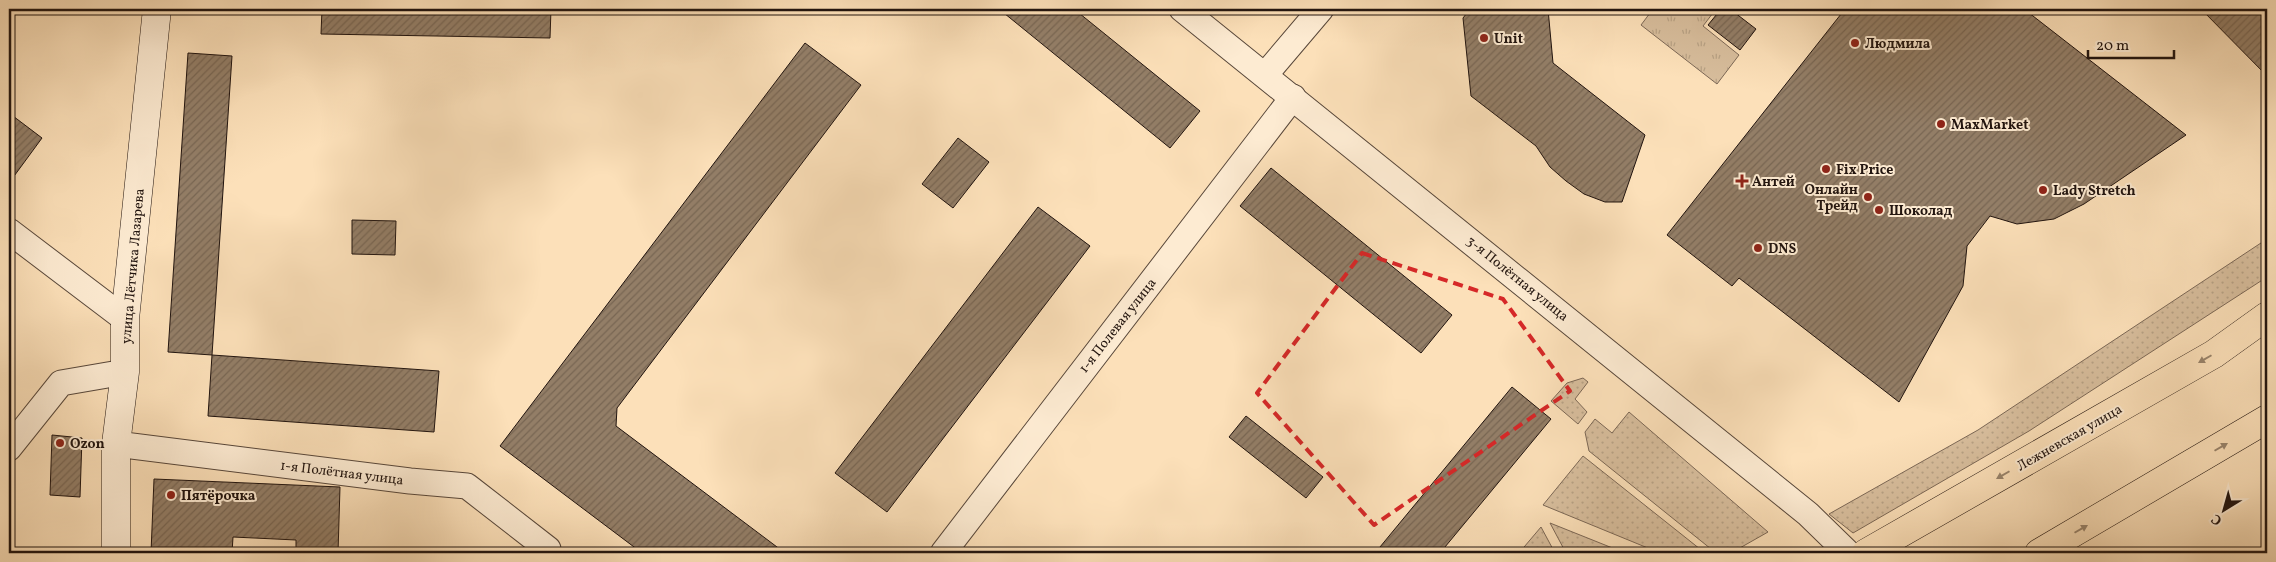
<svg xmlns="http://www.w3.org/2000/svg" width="2276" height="562" font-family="Vollkorn,serif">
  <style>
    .grass { fill: url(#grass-dots); stroke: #7c6856 }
    .park { fill: url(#park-tufts); stroke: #7c6856 }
    .building { fill: url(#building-hatch); stroke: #21140f }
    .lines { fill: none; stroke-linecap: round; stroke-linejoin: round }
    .street-casing { stroke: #58473a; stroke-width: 27 }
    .secondary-casing { stroke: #21140f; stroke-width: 29 }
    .highway-casing { stroke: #21140f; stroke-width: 29 }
    .street { stroke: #fdebd2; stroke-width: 25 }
    .secondary { stroke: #fdebd2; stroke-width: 28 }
    .highway { stroke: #fce0b9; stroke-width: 28 }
    .oneway { fill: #99846c }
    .marked { fill: none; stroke: #d62828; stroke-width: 4; stroke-dasharray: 10 6; stroke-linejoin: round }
    .poi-dot { fill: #8f2418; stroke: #fdebd2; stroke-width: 2 }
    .labels { text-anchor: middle; stroke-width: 4; stroke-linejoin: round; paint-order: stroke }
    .poi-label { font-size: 14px; font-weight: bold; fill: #21140f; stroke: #fdebd2; text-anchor: start }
    .street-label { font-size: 14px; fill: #21140f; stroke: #fdebd2 }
  </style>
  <defs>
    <pattern id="grass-dots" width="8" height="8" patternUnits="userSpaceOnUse" patternTransform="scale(1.25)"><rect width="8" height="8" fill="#d7bd9c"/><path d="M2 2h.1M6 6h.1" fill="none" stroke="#b8a285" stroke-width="1.8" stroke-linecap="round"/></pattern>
    <pattern id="park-tufts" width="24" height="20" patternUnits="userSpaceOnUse" patternTransform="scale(1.25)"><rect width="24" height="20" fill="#d7bd9c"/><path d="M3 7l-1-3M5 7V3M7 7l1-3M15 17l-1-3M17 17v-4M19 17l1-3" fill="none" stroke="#b8a285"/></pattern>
    <pattern id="building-hatch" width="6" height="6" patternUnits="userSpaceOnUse" patternTransform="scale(1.25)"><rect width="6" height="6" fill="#937e67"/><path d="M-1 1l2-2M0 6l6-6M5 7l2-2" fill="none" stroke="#786653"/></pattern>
  </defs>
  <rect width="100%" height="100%" fill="#fce0b9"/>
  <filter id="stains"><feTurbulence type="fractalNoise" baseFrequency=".004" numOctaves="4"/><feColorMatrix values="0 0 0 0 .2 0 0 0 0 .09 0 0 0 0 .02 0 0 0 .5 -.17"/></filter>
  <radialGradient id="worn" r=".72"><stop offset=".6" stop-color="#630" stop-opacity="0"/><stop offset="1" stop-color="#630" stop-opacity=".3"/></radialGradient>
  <!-- grass -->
  <g class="grass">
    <path d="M2267,239v38l-238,154 -176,102 -24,-19 149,-84z"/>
    <path d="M1583,378l5,4 -13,17 12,13 -9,12 -27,-23 16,-18z"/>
    <path d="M1629,412l139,120 -37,21h-15l-127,-102 -4,-19 10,-13 17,14z"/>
    <path d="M1583,456l122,97h-45l-117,-48z"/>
    <path d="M1550,523l75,30h-59z"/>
    <path d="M1541,527l14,26h-36z"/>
  </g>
  <!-- park -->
  <path class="park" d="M1653,9h63l-13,17 36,29 -22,29 -76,-59z"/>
  <!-- building -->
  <g class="building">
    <path d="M322,9h229l-1,29 -229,-4z"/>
    <path d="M999,9h75l126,102 -30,37z"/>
    <path d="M1470,9h78l5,54 92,72 -23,67h-17l-21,-8 -18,-13 -16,-14 -14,-21 -65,-50 -8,-78z"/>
    <path d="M1721,9h9l26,20 -16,21 -32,-25z"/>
    <path d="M1845,9h179l162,126 -102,69 -30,15 -37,5 -27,-8 -23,30 -4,40 -64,116 -160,-124 -7,8 -65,-51z"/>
    <path d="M2201,9h66v67z"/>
    <path d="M805,43l56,42 -244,323 -1,18 169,127h-143l-142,-107z"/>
    <path d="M188,53l44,3 -20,299 -44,-3z"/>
    <path d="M9,113l33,25 -33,45z"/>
    <path d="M958,138l31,24 -36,46 -31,-24z"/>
    <path d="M1271,168l181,147 -31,38 -181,-147z"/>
    <path d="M1038,207l52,39 -203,266 -52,-39z"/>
    <path d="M352,220l44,1 -1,34 -43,-1z"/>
    <path d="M212,355l227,16 -5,61 -226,-16z"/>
    <path d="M1512,387l39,32 -111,134h-65z"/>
    <path d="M1246,416l77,61 -17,21 -77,-61z"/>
    <path d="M52,435l30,3 -2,59 -30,-2z"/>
    <path d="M154,479l186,8 -2,66h-42v-13l-63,-3 -1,16h-81z"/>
  </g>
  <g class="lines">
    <!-- street casing -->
    <g class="street-casing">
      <g id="street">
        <path d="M1182,9l626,505 40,39"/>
        <path d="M1265,75l56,-66"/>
        <path d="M9,231l116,88"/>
        <path d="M116,444l294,37 57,5 81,63"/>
        <path d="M9,448l52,-65 64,-11"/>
        <path d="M943,553l350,-456"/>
      </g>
    </g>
    <!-- secondary casing -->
    <g class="secondary-casing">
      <path id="secondary" d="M116,553v-109l9,-72v-53l32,-310"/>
    </g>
    <!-- highway casing -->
    <g class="highway-casing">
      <g id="highway">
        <path d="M1866,553l348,-199 53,-38"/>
        <path d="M2039,553l228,-134"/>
      </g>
    </g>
    <!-- street -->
    <use href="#street" class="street"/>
    <!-- secondary -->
    <use href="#secondary" class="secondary"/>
    <!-- highway -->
    <use href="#highway" class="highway"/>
  </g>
  <!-- one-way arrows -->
  <defs><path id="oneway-solid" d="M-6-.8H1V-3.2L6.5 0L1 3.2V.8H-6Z" transform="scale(1.25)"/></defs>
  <g class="oneway">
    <use href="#oneway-solid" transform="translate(2205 359) rotate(150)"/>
    <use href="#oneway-solid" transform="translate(2221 447) rotate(-30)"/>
    <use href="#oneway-solid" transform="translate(2003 475) rotate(150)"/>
    <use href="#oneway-solid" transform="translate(2081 529) rotate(-30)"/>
  </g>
  <!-- marked area -->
  <path class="marked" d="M1362,253l141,46 67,92 -196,134 -117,-132z"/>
  <!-- markers -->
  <g class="poi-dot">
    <circle cx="1484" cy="38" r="5"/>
    <circle cx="1855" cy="43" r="5"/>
    <circle cx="1941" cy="124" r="5"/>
    <circle cx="1826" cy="169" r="5"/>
    <path d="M1739.5 173.5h5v5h5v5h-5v5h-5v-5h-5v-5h5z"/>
    <circle cx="2043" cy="190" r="5"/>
    <circle cx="1868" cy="197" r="5"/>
    <circle cx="1879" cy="210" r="5"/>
    <circle cx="1758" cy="248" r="5"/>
    <circle cx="60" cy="443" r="5"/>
    <circle cx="171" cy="495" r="5"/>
  </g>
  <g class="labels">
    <!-- poi labels -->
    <g class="poi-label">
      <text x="1494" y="43">Unit</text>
      <text x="1865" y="48">Людмила</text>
      <text x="1951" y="129">MaxMarket</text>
      <text x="1836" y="174">Fix Price</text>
      <text x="1752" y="186">Антей</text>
      <text x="1858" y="194" text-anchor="end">Онлайн<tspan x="1858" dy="16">Трейд</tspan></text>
      <text x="2053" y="195">Lady Stretch</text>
      <text x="1889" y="215">Шоколад</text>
      <text x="1768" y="253">DNS</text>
      <text x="70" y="448">Ozon</text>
      <text x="181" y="500">Пятёрочка</text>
    </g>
    <!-- street labels -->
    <g class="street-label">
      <text transform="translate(132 266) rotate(-85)" y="5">улица Лётчика Лазарева</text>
      <text transform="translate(1518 278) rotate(39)" y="5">3-я Полётная улица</text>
      <text transform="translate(1117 325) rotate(-52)" y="5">1-я Полевая улица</text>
      <text transform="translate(2069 437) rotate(-30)" y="5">Лежневская улица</text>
      <text transform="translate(342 472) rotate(7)" y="5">1-я Полётная улица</text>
    </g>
  </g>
  <!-- margin -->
  <rect width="2276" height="562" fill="none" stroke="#fce0b9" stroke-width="30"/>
  <rect x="10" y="10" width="2256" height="542" fill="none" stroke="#21140f" stroke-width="2.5"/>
  <rect x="15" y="15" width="2246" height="532" fill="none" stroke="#21140f"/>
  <!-- north arrow -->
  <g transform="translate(2224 510) rotate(217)" stroke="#fdebd2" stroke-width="4" paint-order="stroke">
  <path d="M0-4L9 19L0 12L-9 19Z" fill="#21140f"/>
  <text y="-8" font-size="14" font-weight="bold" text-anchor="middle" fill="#21140f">С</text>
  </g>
  <!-- scale -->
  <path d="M2088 50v8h86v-8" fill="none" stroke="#21140f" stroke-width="2.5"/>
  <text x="2096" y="50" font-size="15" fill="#21140f" stroke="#fdebd2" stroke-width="4" paint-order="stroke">20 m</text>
  <rect width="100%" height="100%" filter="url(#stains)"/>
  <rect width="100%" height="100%" fill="url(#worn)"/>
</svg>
